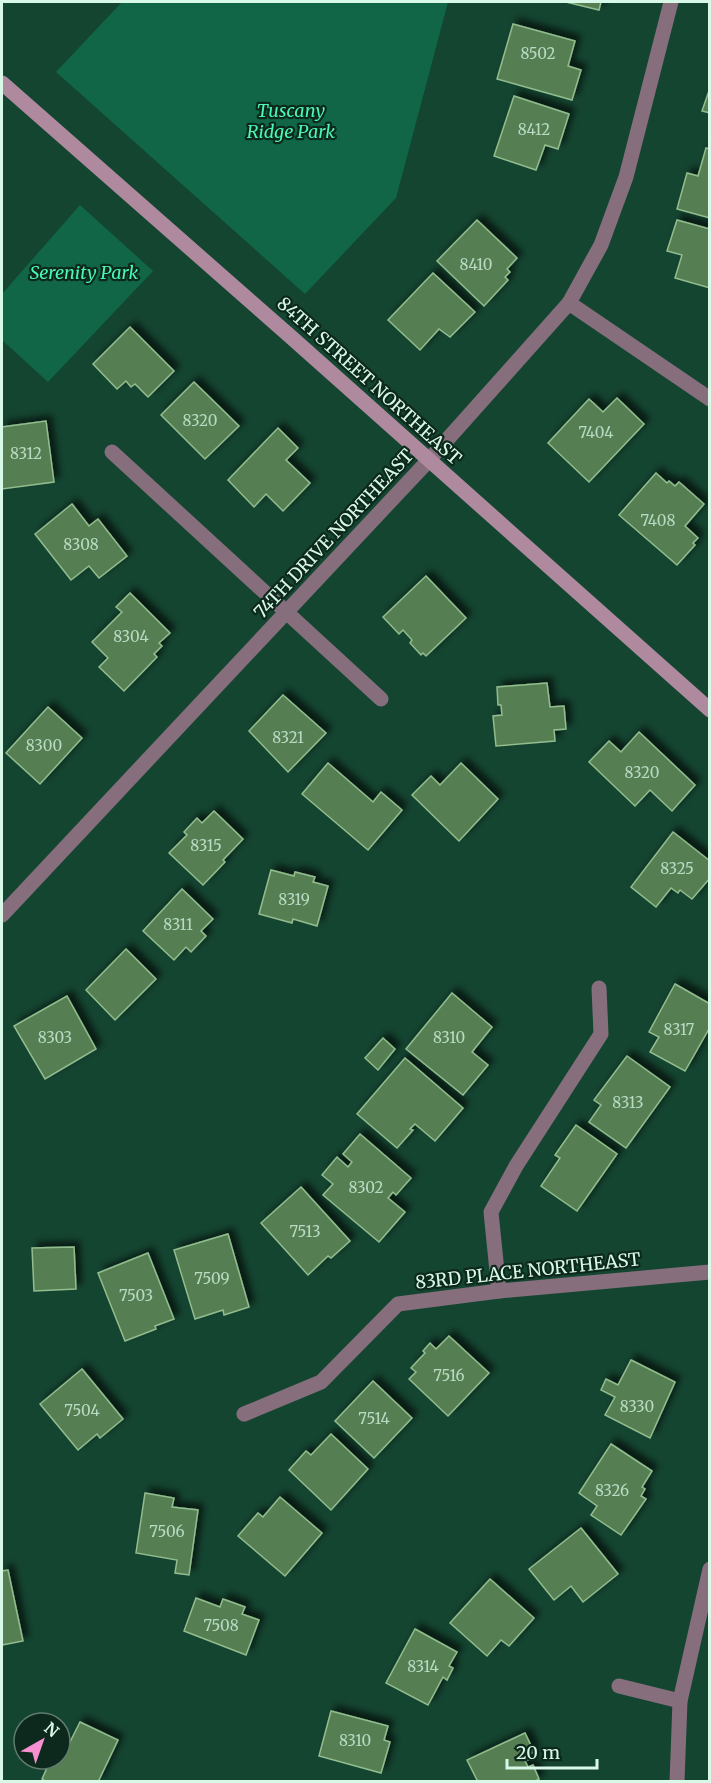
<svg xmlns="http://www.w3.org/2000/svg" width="711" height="1783" font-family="Merriweather,serif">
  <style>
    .green { fill: #106647 }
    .building { fill: #557e52; stroke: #92bd8e; stroke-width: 1.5; filter: url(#shadow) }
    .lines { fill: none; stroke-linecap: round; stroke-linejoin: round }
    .lane { stroke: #866e7c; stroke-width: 15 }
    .street { stroke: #866e7c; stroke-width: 15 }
    .secondary { stroke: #af8a9f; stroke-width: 15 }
    .labels { text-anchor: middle; stroke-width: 4.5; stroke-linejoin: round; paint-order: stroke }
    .number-label { font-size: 15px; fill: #b8dac2 }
    .park-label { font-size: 18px; font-style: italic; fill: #4af8b5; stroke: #0d281c }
    .street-label { font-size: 18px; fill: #d9f9e8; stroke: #0d281c }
  </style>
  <defs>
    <filter id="shadow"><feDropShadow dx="5.5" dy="-5.5" stdDeviation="3" flood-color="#0009"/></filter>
  </defs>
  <rect width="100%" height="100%" fill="#144531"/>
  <!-- green -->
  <g class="green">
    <path d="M122,2h326l-52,196 -91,96 -249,-222z"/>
    <path d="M80,205l73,66 -105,111 -46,-42v-46z"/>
  </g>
  <!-- building -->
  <g class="building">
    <path d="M566,2h35l-2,8z"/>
    <path d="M513,24l62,17 -7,25 13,4 -9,30 -75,-21z"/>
    <path d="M710,88v25l-8,-2z"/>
    <path d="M514,96l55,18 -11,35 -13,-4 -9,25 -42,-14z"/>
    <path d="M706,148l4,1v69l-33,-9 10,-36 11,3z"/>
    <path d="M477,220l40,38 -10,11 3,3 -5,5 3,3 -24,26 -47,-45z"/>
    <path d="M677,220l33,9v59l-35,-10 7,-23 -15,-4z"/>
    <path d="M433,273l42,39 -25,25 -11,-8 -19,21 -32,-30z"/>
    <path d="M130,327l44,44 -26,26 -13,-13 -4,3 -5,-6 -9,8 -24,-25z"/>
    <path d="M194,382l45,44 -34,33 -44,-44z"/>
    <path d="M617,398l27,26 -55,58 -41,-39 41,-44 14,13z"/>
    <path d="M46,421l8,61 -52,7v-62z"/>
    <path d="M278,428l20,20 -12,12 24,23 -27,28 -17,-17 -12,13 -26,-27z"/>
    <path d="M656,473l11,10 2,-2 6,5 4,-4 25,22 -19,22 13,12 -5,5 2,2 -18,20 -58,-50z"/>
    <path d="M72,504l17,22 9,-7 29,37 -28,22 -10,-12 -18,14 -36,-46z"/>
    <path d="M426,576l40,42 -40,38 -3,-3 -2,2 -11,-12 2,-3 -9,-10 -4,4 -16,-17z"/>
    <path d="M130,593l40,40 -11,10 3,3 -8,8 3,3 -33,34 -25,-24 9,-9 -16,-16 30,-30 -6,-5z"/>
    <path d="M547,683l3,24 14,-1 2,23 -12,1 1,11 -59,5 -3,-30 9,-1 -1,-10h-3l-1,-18z"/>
    <path d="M283,695l43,38 -38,39 -39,-41z"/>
    <path d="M48,707l34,31 -42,46 -34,-31z"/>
    <path d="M639,732l56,53 -23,26 -22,-21 -15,16 -46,-44 20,-21 12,11z"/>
    <path d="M328,763l45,39 8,-10 21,18 -34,40 -66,-56z"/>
    <path d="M461,763l37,36 -39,42 -47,-46 19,-19 9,9z"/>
    <path d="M214,811l29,28 -20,21 2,2 -22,23 -34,-32 18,-18 -3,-3 13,-14 5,5z"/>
    <path d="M673,832l37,29v17l-18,21 -12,-9 -2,3 -7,-5 -15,19 -25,-20z"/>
    <path d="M271,870l23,6 1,-4 20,5 -2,5 15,4 -11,40 -24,-7 -1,4 -33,-9z"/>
    <path d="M182,889l31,30 -12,12 5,5 -15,16 -5,-5 -12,13 -31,-29z"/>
    <path d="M126,949l30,30 -41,41 -29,-30z"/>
    <path d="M675,984l35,20v23l-25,44 -35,-19 9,-15 -10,-5z"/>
    <path d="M452,993l40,34 -20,25 16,13 -25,30 -57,-46z"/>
    <path d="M67,996l29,53 -51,30 -31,-53z"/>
    <path d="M383,1038l12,11 -17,21 -13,-12z"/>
    <path d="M627,1056l43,31 -44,61 -37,-26 12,-17 -7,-5z"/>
    <path d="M405,1058l58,50 -28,33 -20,-17 -5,5 3,1 -16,18 -40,-34z"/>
    <path d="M576,1125l41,29 -40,57 -36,-25 19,-28 -5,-3z"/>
    <path d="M360,1134l51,44 -15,17 -3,-3 -5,6 17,14 -26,30 -56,-47 10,-11 -11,-9 15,-18 11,10 4,-5 -9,-8z"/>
    <path d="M301,1187l49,54 -19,17 -3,-2 -20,19 -47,-52z"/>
    <path d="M228,1234l21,73 -25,8 -1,-5 -28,9 -21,-69z"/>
    <path d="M74,1247l2,42 -42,2 -2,-43z"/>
    <path d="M148,1253l26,66 -19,7 1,3 -31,12 -27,-68z"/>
    <path d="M449,1336l40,37 -41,43 -39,-37 7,-7 -5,-4 14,-15 -2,-2 7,-8 6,6z"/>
    <path d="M631,1360l44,22 -25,56 -45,-23 10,-18 -14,-7 5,-11 12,6z"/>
    <path d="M82,1369l41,50 -23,19 -3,-4 -19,16 -38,-46z"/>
    <path d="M373,1381l39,37 -38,40 -39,-37z"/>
    <path d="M331,1434l37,35 -37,41 -42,-40 17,-19 5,4z"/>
    <path d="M611,1444l41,27 -10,16 3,2 -4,7 5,3 -25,36 -30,-20 6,-9 -18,-13z"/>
    <path d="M145,1493l29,5 -2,9 26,3 -9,65 -14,-2 2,-13 -41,-7z"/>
    <path d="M280,1497l42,36 -37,43 -47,-40 20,-23 5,4z"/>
    <path d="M581,1528l37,46 -35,28 -12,-16 -17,14 -25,-31z"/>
    <path d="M8,1570l15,71 -21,4v-74z"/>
    <path d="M490,1579l44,39 -25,28 -8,-6 -14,16 -37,-33z"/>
    <path d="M196,1598l24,9 3,-8 22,8 -3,7 17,6 -13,35 -62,-24z"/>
    <path d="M415,1629l42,23 -8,14 4,2 -6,12 -4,-3 -15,28 -42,-22z"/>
    <path d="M331,1711l57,15 -4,14 6,2 -9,31 -62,-17z"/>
    <path d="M80,1722l38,18 -20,42h-51l-5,-3 9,-20h9v-10l3,-6 5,3z"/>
    <path d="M525,1733l9,19 -6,3 2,4 -5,2 3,6 5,-2 6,14 -5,3h-56l-11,-22z"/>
  </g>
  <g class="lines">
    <!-- lane -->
    <path class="lane" d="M112,452l269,247"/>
    <!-- street -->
    <g class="street">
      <path d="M569,303l141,96"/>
      <path d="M2,915l427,-455 140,-157 32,-58 25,-68 45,-175"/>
      <path d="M499,1291l-8,-79 25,-46 85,-132 -2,-46"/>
      <path d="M244,1414l77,-32 77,-78 101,-13 211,-19"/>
      <path d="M619,1686l61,15"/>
      <path d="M677,1782l3,-81 30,-132"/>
    </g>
    <!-- secondary -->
    <path class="secondary" d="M2,83l289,254 419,373"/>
  </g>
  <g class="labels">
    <!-- number labels -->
    <g class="number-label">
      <text x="538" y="59">8502</text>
      <text x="534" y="135">8412</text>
      <text x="476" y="270">8410</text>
      <text x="200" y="426">8320</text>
      <text x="596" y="438">7404</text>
      <text x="26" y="459">8312</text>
      <text x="658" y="526">7408</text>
      <text x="81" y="550">8308</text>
      <text x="131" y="642">8304</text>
      <text x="288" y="743">8321</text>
      <text x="44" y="751">8300</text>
      <text x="642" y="778">8320</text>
      <text x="206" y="851">8315</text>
      <text x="677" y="874">8325</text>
      <text x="294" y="905">8319</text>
      <text x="178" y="930">8311</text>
      <text x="679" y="1035">8317</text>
      <text x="55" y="1043">8303</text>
      <text x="449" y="1043">8310</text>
      <text x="628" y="1108">8313</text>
      <text x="366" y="1193">8302</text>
      <text x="305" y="1237">7513</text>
      <text x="212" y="1284">7509</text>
      <text x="136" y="1301">7503</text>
      <text x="449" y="1381">7516</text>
      <text x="637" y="1412">8330</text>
      <text x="82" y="1416">7504</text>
      <text x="374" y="1424">7514</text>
      <text x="612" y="1496">8326</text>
      <text x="167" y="1537">7506</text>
      <text x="221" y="1631">7508</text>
      <text x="423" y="1672">8314</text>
      <text x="355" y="1746">8310</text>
    </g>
    <!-- park labels -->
    <g class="park-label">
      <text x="291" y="117">Tuscany<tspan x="291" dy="21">Ridge Park</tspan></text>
      <text x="84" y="279">Serenity Park</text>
    </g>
    <!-- street labels -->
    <g class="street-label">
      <text transform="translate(369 381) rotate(42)" y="6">84TH STREET NORTHEAST</text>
      <text transform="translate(334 534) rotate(-47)" y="6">74TH DRIVE NORTHEAST</text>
      <text transform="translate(528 1271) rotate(-6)" y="6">83RD PLACE NORTHEAST</text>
    </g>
  </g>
  <!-- border -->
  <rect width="711" height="1783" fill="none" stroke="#d9f9e8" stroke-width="6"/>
  <!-- north arrow -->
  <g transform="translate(42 1741) rotate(40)"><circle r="28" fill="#0d281c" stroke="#5f7c6e" stroke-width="1.5"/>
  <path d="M0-4.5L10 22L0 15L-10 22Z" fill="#f690d0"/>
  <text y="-9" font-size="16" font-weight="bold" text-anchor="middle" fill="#d9f9e8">N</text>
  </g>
  <!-- scale -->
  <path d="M507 1759v9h90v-9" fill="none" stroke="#d9f9e8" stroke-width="3"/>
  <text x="516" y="1759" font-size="18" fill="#d9f9e8" stroke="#0d281c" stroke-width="4.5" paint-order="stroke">20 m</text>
</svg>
